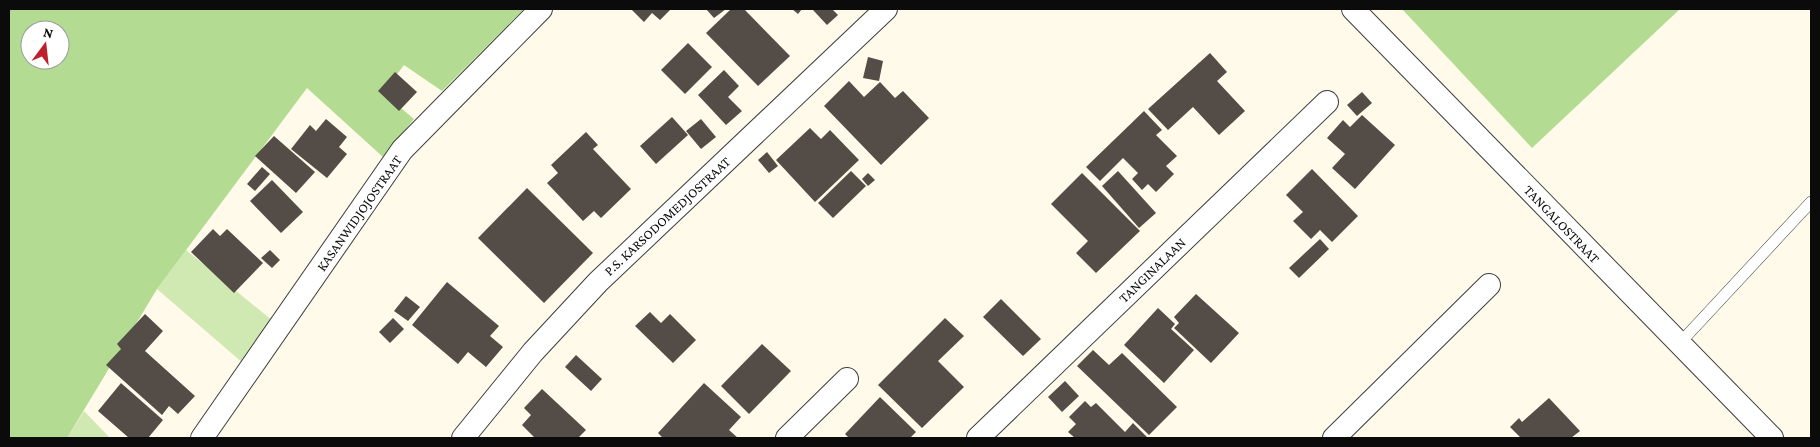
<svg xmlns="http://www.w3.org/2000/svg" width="1820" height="447" font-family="'Crimson Pro',serif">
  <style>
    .green { fill: #d0e9b2 }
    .forest { fill: #b3db91; fill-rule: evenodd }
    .building { fill: #544c47 }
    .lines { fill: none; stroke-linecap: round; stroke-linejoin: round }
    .service-casing { stroke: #3e3e3e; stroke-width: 12 }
    .minor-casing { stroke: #3e3e3e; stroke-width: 24 }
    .service { stroke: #fff; stroke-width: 11 }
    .minor { stroke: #fff; stroke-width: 22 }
    .labels { text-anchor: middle; stroke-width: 5; stroke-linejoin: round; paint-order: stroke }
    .street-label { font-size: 14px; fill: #0b0b0b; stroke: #fff }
  </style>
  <rect width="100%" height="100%" fill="#fffae9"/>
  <!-- green -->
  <g class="green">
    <path d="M186,250l87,71 -29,43 -87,-75z"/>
    <path d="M84,411l26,27h-43z"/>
  </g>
  <!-- forest -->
  <g class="forest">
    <path d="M9,9h515l-82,82 -38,-26 -21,28 31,26 -31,38 -76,-69 -150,201 -90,149h-58zM30,30h30v30h-30z"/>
    <path d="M1402,9h278l-148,139z"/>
  </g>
  <!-- building -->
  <g class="building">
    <path d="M631,9h40l-11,11 -8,-7 -8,9z"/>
    <path d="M706,9h20l-12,9z"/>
    <path d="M731,9h13l46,47 -32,30 -52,-53z"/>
    <path d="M792,9h10l-4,5z"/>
    <path d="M814,9h18l6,6 -11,10 -14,-15z"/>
    <path d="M688,43l24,24 -27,27 -24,-24z"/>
    <path d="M1210,53l17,19 -10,9 28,30 -26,24 -26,-28 -25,23 -20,-21z"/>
    <path d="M868,57l15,4 -4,20 -16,-3z"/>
    <path d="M724,70l15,16 -11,11 14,14 -16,14 -28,-30z"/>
    <path d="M395,72l22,20 -18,19 -21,-20z"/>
    <path d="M849,81l15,16 16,-15 15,16 8,-7 26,27 -48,47 -57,-59z"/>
    <path d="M1362,92l10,11 -15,13 -10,-11z"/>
    <path d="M1144,111l18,19 -6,5 21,21 -11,10 8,8 -18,18 -8,-8 -6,6 -10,-11 6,-6 -15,-15 -23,23 -14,-14z"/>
    <path d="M1362,115l33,30 -40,44 -23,-21 13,-14 -18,-16 16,-18 7,7z"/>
    <path d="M672,117l16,18 -32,29 -16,-18z"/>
    <path d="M326,119l21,18 -8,10 8,7 -20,24 -36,-29 19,-24 6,6z"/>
    <path d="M701,119l15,18 -15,12 -15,-18z"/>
    <path d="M810,128l11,11 9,-9 29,30 -44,42 -39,-42z"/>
    <path d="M586,132l12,13 -5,4 38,40 -30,29 -7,-7 -11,10 -36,-38 11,-10 -7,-8z"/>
    <path d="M274,136l41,36 -19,21 -41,-37z"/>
    <path d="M767,152l11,14 -9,7 -11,-13z"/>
    <path d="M262,167l8,7 -15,17 -8,-7z"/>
    <path d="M1312,169l46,47 -26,26 -12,-12 -9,9 -18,-18 10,-9 -17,-17z"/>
    <path d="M851,171l15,15 -33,32 -15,-15z"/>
    <path d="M1118,171l38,42 -17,15 -37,-42z"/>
    <path d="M868,173l7,7 -7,6 -6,-7z"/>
    <path d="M1082,173l58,58 -44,42 -20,-20 12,-12 -37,-37z"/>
    <path d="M272,180l31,32 -22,21 -31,-32z"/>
    <path d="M527,188l66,65 -49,50 -66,-65z"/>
    <path d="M213,229l7,7 7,-7 36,34 -29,30 -43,-41z"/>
    <path d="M1320,239l9,10 -30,29 -10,-10z"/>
    <path d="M270,250l10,10 -8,8 -11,-10z"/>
    <path d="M447,282l52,44 -9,10 13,11 -17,20 -18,-15 -10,12 -46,-39z"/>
    <path d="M1196,294l43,39 -28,30 -37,-35 5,-5 -5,-6z"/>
    <path d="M406,296l14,11 -12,14 -14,-10z"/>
    <path d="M1001,299l40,40 -18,17 -40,-39z"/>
    <path d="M1158,308l17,16 -4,5 23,21 -30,33 -40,-38z"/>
    <path d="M650,312l11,11 9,-9 26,26 -23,23 -38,-37z"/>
    <path d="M145,314l18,17 -18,20 50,45 -17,18 -9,-8 -7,9 -56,-50 15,-16 -4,-5z"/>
    <path d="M393,318l11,11 -14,14 -11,-11z"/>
    <path d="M945,318l19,18 -26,25 26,26 -42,41 -44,-43z"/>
    <path d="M762,344l29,27 -42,43 -28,-28z"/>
    <path d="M1093,350l16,15 13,-12 55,54 -28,28 -72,-69z"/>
    <path d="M576,355l26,24 -11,12 -26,-24z"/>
    <path d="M1065,381l14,15 -17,16 -14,-15z"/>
    <path d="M121,383l42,37 -15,18h-19l-31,-27z"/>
    <path d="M704,383l37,34 -12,13 9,8h-75l-5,-5z"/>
    <path d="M542,389l44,41 -8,8h-43l-13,-13 9,-10 -7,-7z"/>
    <path d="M880,397l36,35 -6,6h-61l-4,-4z"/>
    <path d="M1549,398l31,33 -9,7h-50l-11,-11 9,-9 3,4z"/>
    <path d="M1085,401l6,6 5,-4 29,29 8,-9 15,15h-73l-7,-6 8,-8 -7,-7z"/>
  </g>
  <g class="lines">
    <!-- service casing -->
    <g class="service-casing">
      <path id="service" d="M1679,344l132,-142"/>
    </g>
    <!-- minor casing -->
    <g class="minor-casing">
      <g id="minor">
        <path d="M1353,9l419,429"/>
        <path d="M202,438l200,-288 139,-141"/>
        <path d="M463,438l70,-86 65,-70 288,-273"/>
        <path d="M787,438l60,-59"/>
        <path d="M978,438l349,-336"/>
        <path d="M1334,438l155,-153"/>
      </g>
    </g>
    <!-- service -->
    <use href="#service" class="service"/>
    <!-- minor -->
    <use href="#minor" class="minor"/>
  </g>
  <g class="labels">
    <!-- street labels -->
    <g class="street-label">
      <text transform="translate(359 213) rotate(-55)" y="5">KASANWIDJOJOSTRAAT</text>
      <text transform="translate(667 216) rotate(-43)" y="5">P.S. KARSODOMEDJOSTRAAT</text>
      <text transform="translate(1562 224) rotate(46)" y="5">TANGALOSTRAAT</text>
      <text transform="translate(1152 270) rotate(-44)" y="5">TANGINALAAN</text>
    </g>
  </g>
  <!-- border -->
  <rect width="1820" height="447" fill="none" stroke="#0b0b0b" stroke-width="20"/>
  <!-- north arrow -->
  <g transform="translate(45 45) rotate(15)"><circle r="24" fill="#ffffff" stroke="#9d9d9d"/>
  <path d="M0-4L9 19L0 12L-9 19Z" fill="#be202a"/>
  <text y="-8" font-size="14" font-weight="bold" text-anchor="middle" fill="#0b0b0b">N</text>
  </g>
</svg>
